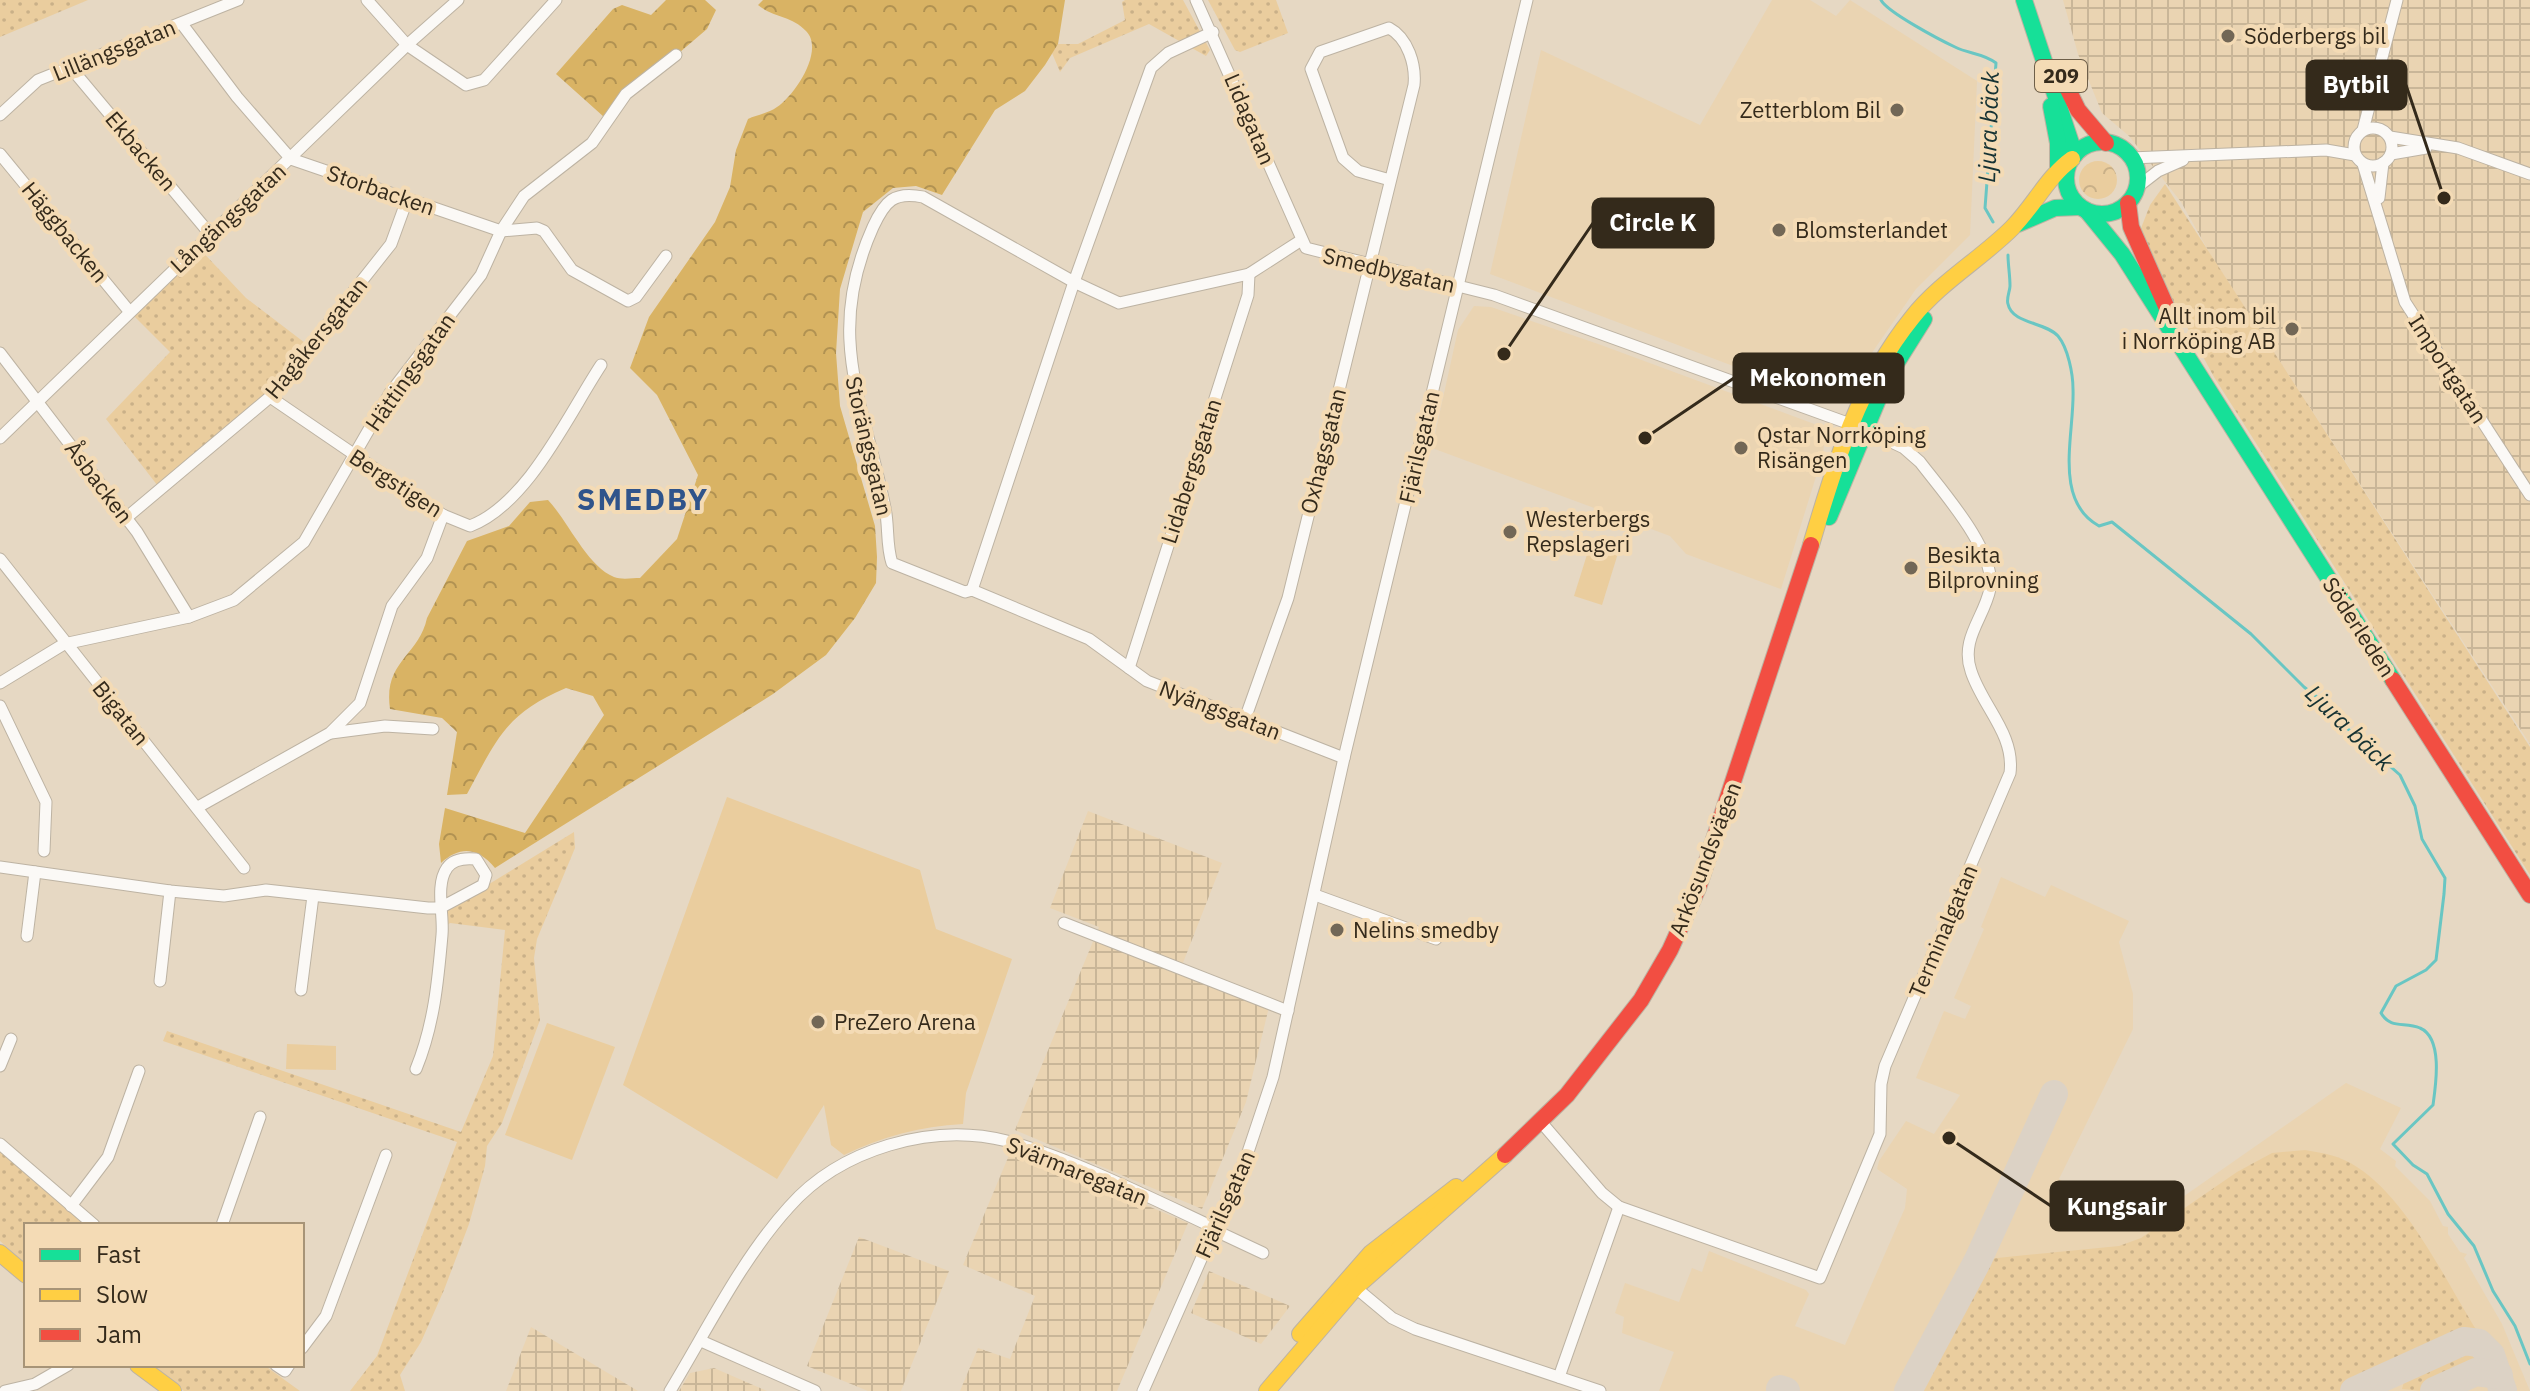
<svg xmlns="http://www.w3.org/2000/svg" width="2530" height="1391" font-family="'IBM Plex Sans',sans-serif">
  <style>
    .built { fill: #ead4b2 }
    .industrial { fill: url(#industrial-grid) }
    .grass { fill: url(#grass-dots) }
    .forest { fill: url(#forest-crowns) }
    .park { fill: url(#park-crowns) }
    .garden { fill: #eacd9e }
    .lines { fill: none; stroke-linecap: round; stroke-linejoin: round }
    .stream { stroke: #69c6c3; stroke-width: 3 }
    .taxiway { stroke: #dcd2c5; stroke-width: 28 }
    .street-casing { stroke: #bdb3a3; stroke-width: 13 }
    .fast-casing { stroke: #bdb3a3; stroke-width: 18 }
    .slow-casing { stroke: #bdb3a3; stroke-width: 18 }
    .jam-casing { stroke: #bdb3a3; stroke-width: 18 }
    .street { stroke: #fbf9f6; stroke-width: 11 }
    .fast { stroke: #16e098; stroke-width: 16 }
    .slow { stroke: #ffcf43; stroke-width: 16 }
    .jam { stroke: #f24e42; stroke-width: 16 }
    .poi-dot { fill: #726756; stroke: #f4dbb5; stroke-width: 3 }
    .labels { text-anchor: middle; stroke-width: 8; stroke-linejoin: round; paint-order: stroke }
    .shield { fill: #f4dbb5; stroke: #6e5f49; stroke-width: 2 }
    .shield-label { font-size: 20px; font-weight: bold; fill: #342a1b }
    .poi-label { font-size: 22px; fill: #342a1b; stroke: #f4dbb5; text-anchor: start }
    .street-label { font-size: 22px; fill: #342a1b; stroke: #f4dbb5 }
    .water-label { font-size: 24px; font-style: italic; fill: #153233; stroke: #f4dbb5 }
    .district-label { font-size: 30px; font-weight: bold; letter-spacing: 2px; fill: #30548b; stroke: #f4dbb5 }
    .leader { fill: none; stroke: #342a1b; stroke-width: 3 }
    .callout-dot { fill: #342a1b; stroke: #f4dbb5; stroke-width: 3 }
    .callout { fill: #342a1b; stroke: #342a1b; stroke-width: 3 }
    .callout-label { font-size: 24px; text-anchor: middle; font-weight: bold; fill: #fff }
  </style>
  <defs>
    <pattern id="industrial-grid" width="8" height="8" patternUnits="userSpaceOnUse" patternTransform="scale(2)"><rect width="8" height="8" fill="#ead4b2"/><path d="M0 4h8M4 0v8" fill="none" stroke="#c9b698"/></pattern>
    <pattern id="grass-dots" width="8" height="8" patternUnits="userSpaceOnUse" patternTransform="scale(2)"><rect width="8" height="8" fill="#eacd9e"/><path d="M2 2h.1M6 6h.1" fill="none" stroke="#c9b088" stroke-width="1.8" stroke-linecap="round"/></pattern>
    <pattern id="forest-crowns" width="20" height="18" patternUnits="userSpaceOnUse" patternTransform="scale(2)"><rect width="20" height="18" fill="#d9b364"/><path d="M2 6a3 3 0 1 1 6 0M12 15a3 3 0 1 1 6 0" fill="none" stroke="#b19252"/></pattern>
    <pattern id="park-crowns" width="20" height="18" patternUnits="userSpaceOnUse" patternTransform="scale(2)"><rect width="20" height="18" fill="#eacd9e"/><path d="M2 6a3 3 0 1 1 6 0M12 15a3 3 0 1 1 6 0" fill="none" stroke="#c9b088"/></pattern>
  </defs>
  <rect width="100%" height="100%" fill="#e6d8c3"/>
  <!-- built -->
  <g class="built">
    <path d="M1772,0h38l26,16 14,-16 127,81 -7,154 -54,54 -56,81 -21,24 -24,3 -325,-123 51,-224 159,75z"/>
    <path d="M1474,306l17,1 110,38 216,80 8,10 -2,19 -42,135 -95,-35 -16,-18 -238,-88 26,-118z"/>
    <path d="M2001,877l44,20 6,-12 78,36 -10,21 14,52v35l-74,150 75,52 212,-148 55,25 -21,41 16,12 -1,5 35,35 13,25 5,1v7l12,18 7,2 -3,4 38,66 28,67h-871l15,-39 -52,-19 2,-16 -9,-4 10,-30 54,19 13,-34 10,4 7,-21 97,39 3,4 -14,32 50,19 60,-137 2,-19 -30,-20 2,-8 27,-40 28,13 26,-39 -44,-17 28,-67 21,8 6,-13 -17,-8 30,-69 -3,-2z"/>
  </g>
  <!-- industrial -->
  <g class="industrial">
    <path d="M2063,0h467v744l-317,-485 -32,-57 -52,-66 -27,-23 -24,-59z"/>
    <path d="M1088,811l134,52 -43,110 90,34 -23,95 -44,107 -187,-79 84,-203 -49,-19z"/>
    <path d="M1012,1148l176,75 -71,168h-157l18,-43 32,11 25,-63 -72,-31z"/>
    <path d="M859,1237l90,34 -48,120h-33l-61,-25z"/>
    <path d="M1209,1271l81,35 -29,38 -70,-31z"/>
    <path d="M531,1327l107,64h-132z"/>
    <path d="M714,1368l53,23h-88l11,-18z"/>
  </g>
  <!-- grass -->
  <g class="grass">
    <path d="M0,0h88l-88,37z"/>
    <path d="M1125,0h58l27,50 -4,6 -57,-32 -79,34 -10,14 -8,-19 6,-9h20l47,-24 -3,-18z"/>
    <path d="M1208,0h68l12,33 -48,19 -5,-2z"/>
    <path d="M2165,184l365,563v128l-316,-498 -76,-141 12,-31z"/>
    <path d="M197,246l49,52 63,48 -39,51 -109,93 -55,-71 64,-67 -41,-41z"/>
    <path d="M574,832l1,16 -38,91 -3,19 6,62 -38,103 -15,23 -2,20 -16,58 -25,66 -23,52 -21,33 5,16h-55l27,-35 80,-214 -294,-101 4,-10 294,101 32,-76 12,-126 -55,-7 -7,6 -3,-21 36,-16z"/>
    <path d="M0,1150l85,75h-59v39l-26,-23z"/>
    <path d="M2305,1150c19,3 36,6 52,17 51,33 88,113 120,164l-13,10 -119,50h-424l66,-132 132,-13 22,-8 96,-66 35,-19z"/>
    <path d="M2472,1354l4,4v9l-54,24 -20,-2 3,-11 50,-23z"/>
    <path d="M150,1365h114l36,26h-116z"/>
  </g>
  <!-- forest -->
  <g class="forest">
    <path d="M666,0h39l11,10 -9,19 -103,88 -48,-43 57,-65 9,-4 29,10z"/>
    <path d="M763,0h302l-7,44 -13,21 -20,26 -30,19 -53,85 -26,-9 -23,2 -30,24 -23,77 -4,64 4,53 35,120 2,31 -1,26 -21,35 -29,37 -53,39 -278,174c-17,-20 -34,-23 -54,-5l-2,-19 6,-36 80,25 79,-118 -11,-19 -27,-8c-61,26 -69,51 -99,106l-20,1 10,-63 -15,-14 -52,-9c-7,-48 29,-53 37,-91l40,-77 42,-15 21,-24 18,-2c20,21 39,66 66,77 7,3 19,1 26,1l37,-39 21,-64 -41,-80 -27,-27 19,-51 66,-95 15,-35 6,-37 12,-31c9,-4 21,-6 29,-12 18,-12 48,-57 29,-76 -15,-16 -32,-13 -48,-26z"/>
  </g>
  <!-- park -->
  <circle class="park" cx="2098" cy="180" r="19"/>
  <!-- garden -->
  <g class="garden">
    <path d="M1591,542l28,8 -17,55 -28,-9z"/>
    <path d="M727,797l193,73 16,59 76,30 -46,134 -3,31c-43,2 -81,13 -119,31l-13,-10 -7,-40 -47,74 -154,-94z"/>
    <path d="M547,1023l68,24 -43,113 -67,-25z"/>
    <path d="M287,1044l49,2v24l-50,-1z"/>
  </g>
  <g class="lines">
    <!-- stream -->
    <g class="stream">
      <path d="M1881,0c6,12 59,40 74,47 14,7 28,6 41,16l-11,145 8,14"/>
      <path d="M2008,255c0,10 2,20 2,31 0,5 -4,13 -2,18 4,20 38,18 50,32 10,12 15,38 15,53 2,44 -21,111 26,137l13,-4 139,112 53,53 26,20 10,15 60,53 15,31 7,33 23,39 -1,16 -8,66 -10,10 -30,16 -15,27c10,17 24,8 39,15 23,10 16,56 13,77l-40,39 20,21 14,9 21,40 26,32 19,45 22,35 15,38"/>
    </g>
    <!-- taxiway -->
    <g class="taxiway">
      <path d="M1780,1389l6,2"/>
      <path d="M1908,1391l70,-131 76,-166"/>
      <path d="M2354,1391l110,-50 15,2 12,12 12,36"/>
      <path d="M2434,1391l42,-19 23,3"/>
    </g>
    <!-- street casing -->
    <g class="street-casing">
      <g id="street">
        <path d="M367,0l40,45 59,40 18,-5 72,-80"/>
        <path d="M1196,0l110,248 188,47 370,134 40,19 16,14c22,29 77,90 70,127 -6,29 -30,50 -19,82 11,35 44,63 39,102l-125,293 -4,18 -1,50 -60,144 -201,-71 -17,-14 -61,-71"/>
        <path d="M182,24l55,73 54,62 210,72 36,-3 7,3 28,39 56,31 8,-4 30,-41"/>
        <path d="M1213,32l-45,21 -17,15 -77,214 -151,-85c-29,-6 -38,4 -50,30 -49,109 -9,175 12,281 4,18 1,37 7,55l73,29 7,-2 117,49 58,42 197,77"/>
        <path d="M71,68l139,166"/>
        <path d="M0,115l38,-35 200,-80"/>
        <circle cx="2373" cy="147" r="19"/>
        <path d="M2363,130l34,-130"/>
        <path d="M2390,137l68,11 72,26"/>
        <path d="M0,154l129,157"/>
        <path d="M2391,154l35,-6"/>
        <path d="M2131,158l195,-8 29,5"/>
        <path d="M2363,164l42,138 125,193"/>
        <path d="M2136,188l22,-17 25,-11"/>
        <path d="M2379,198l4,-35"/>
        <path d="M0,353l137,179 52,85"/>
        <path d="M270,397l173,118 27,11c58,-22 98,-111 131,-161"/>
        <path d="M0,438l407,-393 51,-45"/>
        <path d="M126,518l144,-121 121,-153 16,-44"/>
        <path d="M0,559l244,309"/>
        <path d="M972,590l102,-308 45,21 130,-29 51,-33"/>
        <path d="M1129,668l119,-373 1,-21"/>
        <path d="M0,683l64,-39 125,-27 45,-17 70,-58 86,-149 91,-118 20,-44 23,-35 68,-53 34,-49 50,-39"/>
        <path d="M0,706l46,96 -2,49"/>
        <path d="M1245,719l43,-121 126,-513c2,-20 -6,-47 -25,-57l-69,24 -9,17 32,89 15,13 32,9"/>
        <path d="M331,733l54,-7 48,3"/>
        <path d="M198,807l132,-74 30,-30 32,-97 35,-48 16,-43"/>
        <path d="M0,867l170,24 54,5 42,-6 162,18h12l43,-23 3,-10 -10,-16c-10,-1 -23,0 -29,9 -12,17 -3,47 -5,67 -4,46 -8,90 -26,134"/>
        <path d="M1315,895l121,44"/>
        <path d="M1064,923l224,88"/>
        <path d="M27,936l8,-64"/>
        <path d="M160,981l10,-90"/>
        <path d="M301,990l12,-94"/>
        <path d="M0,1066l11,-27"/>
        <path d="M0,1144l94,81"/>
        <path d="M71,1206l37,-49 31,-86"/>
        <path d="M222,1225l38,-108"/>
        <path d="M1214,1230l49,23"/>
        <path d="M1350,1283l42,35 23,11 185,62"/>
        <path d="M701,1341l114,50"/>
        <path d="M302,1348l24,-32 60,-161"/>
        <path d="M276,1365l9,6 4,-6"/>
        <path d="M1559,1377l60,-170"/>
        <path d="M5,1391l30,-7 33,-19"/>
        <path d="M670,1391c37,-61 71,-131 119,-184 51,-58 143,-85 218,-66 64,17 146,58 208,87"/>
        <path d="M1143,1391l104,-236 26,-78 71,-319 183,-758"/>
      </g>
    </g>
    <!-- fast casing -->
    <g class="fast-casing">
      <g id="fast">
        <path d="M2024,0l51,155"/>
        <path d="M2051,106l7,37v26"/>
        <circle cx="2102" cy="178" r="36"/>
        <path d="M2087,211l35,43 271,426"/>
        <path d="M2018,224l37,-16 25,-1"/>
        <path d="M1829,517l58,-139 37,-59"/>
      </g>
    </g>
    <!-- slow casing -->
    <g class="slow-casing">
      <g id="slow">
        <path d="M1811,545c24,-81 47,-160 101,-227 27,-35 69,-59 100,-90 22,-22 35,-51 60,-69"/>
        <path d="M0,1253l26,22"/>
        <path d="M1300,1334l71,-81 85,-66"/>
        <path d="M138,1365l35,26"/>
        <path d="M1267,1391l89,-104 149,-132"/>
      </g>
    </g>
    <!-- jam casing -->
    <g class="jam-casing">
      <g id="jam">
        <path d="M2059,71l19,39 28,33"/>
        <path d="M2128,203l3,24 38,86"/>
        <path d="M2393,680l137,215"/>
        <path d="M1505,1155l62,-60 74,-95 29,-50 28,-62 113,-343"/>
      </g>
    </g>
    <!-- street -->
    <use href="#street" class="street"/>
    <!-- fast -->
    <use href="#fast" class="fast"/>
    <!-- slow -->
    <use href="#slow" class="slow"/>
    <!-- jam -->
    <use href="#jam" class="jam"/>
  </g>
  <!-- markers -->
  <g class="poi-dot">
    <circle cx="2228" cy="36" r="8"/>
    <circle cx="1897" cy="110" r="8"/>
    <circle cx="1779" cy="230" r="8"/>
    <circle cx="2292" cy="329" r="8"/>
    <circle cx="1741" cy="448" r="8"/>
    <circle cx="1510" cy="532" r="8"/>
    <circle cx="1911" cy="568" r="8"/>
    <circle cx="1337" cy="930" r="8"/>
    <circle cx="818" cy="1022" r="8"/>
  </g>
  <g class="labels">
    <!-- shield labels -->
    <rect class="shield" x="2035" y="60" width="52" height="32" rx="6"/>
    <g class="shield-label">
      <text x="2061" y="83">209</text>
    </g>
    <!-- poi labels -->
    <g class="poi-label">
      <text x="2244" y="44">Söderbergs bil</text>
      <text x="1881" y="118" text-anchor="end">Zetterblom Bil</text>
      <text x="1795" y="238">Blomsterlandet</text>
      <text x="2276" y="324" text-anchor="end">Allt inom bil<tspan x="2276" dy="25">i Norrköping AB</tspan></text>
      <text x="1757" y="443">Qstar Norrköping<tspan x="1757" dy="25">Risängen</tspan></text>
      <text x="1526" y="527">Westerbergs<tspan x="1526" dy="25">Repslageri</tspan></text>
      <text x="1927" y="563">Besikta<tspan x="1927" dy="25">Bilprovning</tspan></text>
      <text x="1353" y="938">Nelins smedby</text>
      <text x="834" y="1030">PreZero Arena</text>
    </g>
    <!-- street labels -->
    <g class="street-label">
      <text transform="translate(114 50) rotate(-22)" y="8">Lillängsgatan</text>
      <text transform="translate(1250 119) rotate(67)" y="8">Lidagatan</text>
      <text transform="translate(141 151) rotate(50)" y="8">Ekbacken</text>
      <text transform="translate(381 190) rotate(19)" y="8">Storbacken</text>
      <text transform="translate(228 218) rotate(-43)" y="8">Långängsgatan</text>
      <text transform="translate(65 232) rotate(51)" y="8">Häggbacken</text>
      <text transform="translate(1389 270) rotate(13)" y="8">Smedbygatan</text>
      <text transform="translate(316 338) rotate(-51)" y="8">Hagåkersgatan</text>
      <text transform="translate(2448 369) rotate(57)" y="8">Importgatan</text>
      <text transform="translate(410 372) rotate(-55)" y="8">Hättingsgatan</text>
      <text transform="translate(869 446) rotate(77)" y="8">Storängsgatan</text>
      <text transform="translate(1419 447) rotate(-77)" y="8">Fjärilsgatan</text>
      <text transform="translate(1323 451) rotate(-76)" y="8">Oxhagsgatan</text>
      <text transform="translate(1191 471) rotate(-72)" y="8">Lidabergsgatan</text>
      <text transform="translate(99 482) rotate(53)" y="8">Åsbacken</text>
      <text transform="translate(396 483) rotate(33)" y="8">Bergstigen</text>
      <text transform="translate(2359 627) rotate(57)" y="8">Söderleden</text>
      <text transform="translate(1220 710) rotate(21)" y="8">Nyängsgatan</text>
      <text transform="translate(121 713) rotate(51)" y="8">Bigatan</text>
      <text transform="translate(1705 859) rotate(-69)" y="8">Arkösundsvägen</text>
      <text transform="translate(1943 931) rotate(-67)" y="8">Terminalgatan</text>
      <text transform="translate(1077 1171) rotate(22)" y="8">Svärmaregatan</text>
      <text transform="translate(1225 1204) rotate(-66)" y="8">Fjärilsgatan</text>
    </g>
    <!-- water labels -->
    <g class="water-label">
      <text transform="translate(1989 127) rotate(-88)" y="8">Ljura bäck</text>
      <text transform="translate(2349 728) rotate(44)" y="8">Ljura bäck</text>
    </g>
    <!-- district labels -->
    <g class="district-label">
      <text x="643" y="510">SMEDBY</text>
    </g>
  </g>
  <!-- callouts -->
  <path class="leader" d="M2444 198L2406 85M1504 354L1593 223M1645 438L1734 378M1949 1138L2051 1206"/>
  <g class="callout-dot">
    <circle cx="2444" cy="198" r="8"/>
    <circle cx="1504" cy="354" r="8"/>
    <circle cx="1645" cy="438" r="8"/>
    <circle cx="1949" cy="1138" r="8"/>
  </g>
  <g class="callout">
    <rect x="2307" y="61" width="99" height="48" rx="8"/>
    <rect x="1593" y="199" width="120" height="48" rx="8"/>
    <rect x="1734" y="354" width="169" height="48" rx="8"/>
    <rect x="2051" y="1182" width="132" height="48" rx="8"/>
  </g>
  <g class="callout-label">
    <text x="2356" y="93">Bytbil</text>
    <text x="1653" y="231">Circle K</text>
    <text x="1818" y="386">Mekonomen</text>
    <text x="2117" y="1215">Kungsair</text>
  </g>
  <!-- legend -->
  <rect x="24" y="1223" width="280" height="144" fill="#f4dbb5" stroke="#a79477" stroke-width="2"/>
  <rect x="40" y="1249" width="40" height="12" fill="#16e098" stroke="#a79477" stroke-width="2"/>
  <text x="96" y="1263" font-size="24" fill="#342a1b">Fast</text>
  <rect x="40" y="1289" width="40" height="12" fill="#ffcf43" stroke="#a79477" stroke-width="2"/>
  <text x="96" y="1303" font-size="24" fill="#342a1b">Slow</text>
  <rect x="40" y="1329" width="40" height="12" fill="#f24e42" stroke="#a79477" stroke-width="2"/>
  <text x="96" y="1343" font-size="24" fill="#342a1b">Jam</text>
</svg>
